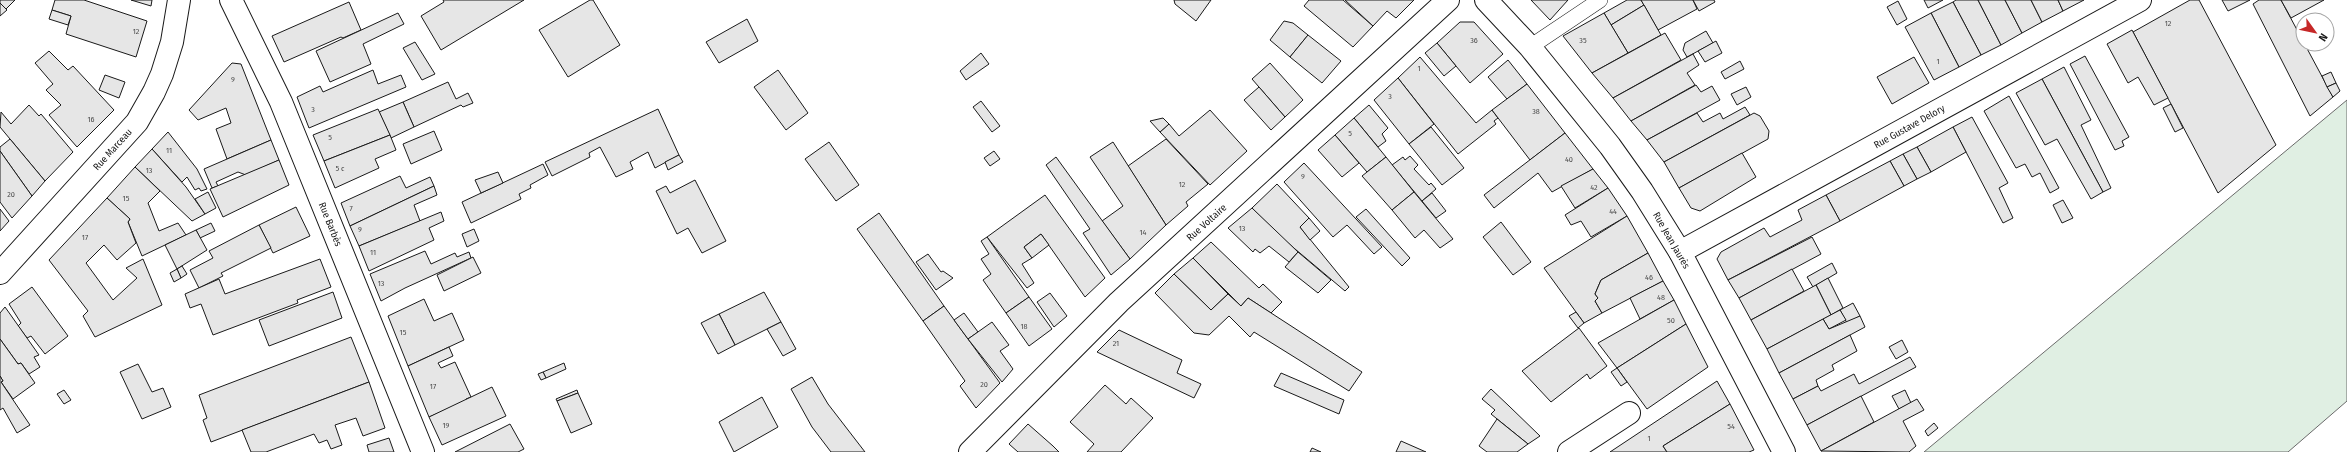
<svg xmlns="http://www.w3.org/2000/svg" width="2347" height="452" font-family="'Fira Sans Condensed',sans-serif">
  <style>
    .green { fill: #e0efe3; stroke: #6a6a6a }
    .building { fill: #e6e6e6; stroke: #1a1a1a }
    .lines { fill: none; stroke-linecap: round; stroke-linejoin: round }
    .service-casing { stroke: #1a1a1a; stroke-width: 16 }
    .minor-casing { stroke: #1a1a1a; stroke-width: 24 }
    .tertiary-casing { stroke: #1a1a1a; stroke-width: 24 }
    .service { stroke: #fff; stroke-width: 15 }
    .minor { stroke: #fff; stroke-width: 22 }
    .tertiary { stroke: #fff; stroke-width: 22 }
    .labels { text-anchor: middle; stroke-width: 3; stroke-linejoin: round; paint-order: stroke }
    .number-label { font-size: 8px; fill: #4d4d4d }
    .street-label { font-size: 10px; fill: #1a1a1a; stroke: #fff }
  </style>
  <rect width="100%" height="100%" fill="#fff"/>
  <!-- green -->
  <path class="green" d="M2347,100v301l-59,51h-364z"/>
  <!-- building -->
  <g class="building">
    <path d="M0,0h15l-9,9 -6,-6z"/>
    <path d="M55,0h29l63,21 -11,36 -70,-23 5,-18 -19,-6z"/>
    <path d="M131,0h21l-1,6z"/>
    <path d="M443,0h81l-83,50 -20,-34 23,-14z"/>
    <path d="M590,0h3l27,45 -52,32 -29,-47z"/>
    <path d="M1174,0h37l-15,21 -21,-17z"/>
    <path d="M1309,0h34l30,26 -20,21 -49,-41z"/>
    <path d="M1345,0h69l-18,18 -9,-7 -14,15z"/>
    <path d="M1531,0h37l-18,20z"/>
    <path d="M1627,0h14l3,5 -33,20 -7,-12z"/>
    <path d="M1641,0h52l4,9 -39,21z"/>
    <path d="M1693,0h21l1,2 -16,9z"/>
    <path d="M1924,0h19l-15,8z"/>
    <path d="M1956,0h22l23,45 -20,10 -28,-53z"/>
    <path d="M1978,0h27l17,33 -21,12z"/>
    <path d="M2005,0h26l11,22 -20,11z"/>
    <path d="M2031,0h27l5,11 -21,11z"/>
    <path d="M2058,0h26l-21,11z"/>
    <path d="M2190,0h9l77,145 -58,48 -85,-161z"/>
    <path d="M2222,0h28l-22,11z"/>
    <path d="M2259,0h22l52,97 -23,19 -57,-112z"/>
    <path d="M2281,0h43l-33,18z"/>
    <path d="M1898,1l9,18 -10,6 -10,-18z"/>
    <path d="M349,2l12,28 -18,8 -2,-1 -57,25 -12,-26z"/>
    <path d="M1953,2l28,53 -22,12 -28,-54z"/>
    <path d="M0,3l7,7 -7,6z"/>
    <path d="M1644,5l17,30 -33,18 -17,-28z"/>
    <path d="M52,10l19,6 -3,9 -19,-6z"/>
    <path d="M398,13l6,11 -41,20 8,20 -41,18 -14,-31z"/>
    <path d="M1604,13l24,40 -36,20 -29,-37z"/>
    <path d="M1931,13l28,54 -25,13 -29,-53z"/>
    <path d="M747,19l11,22 -39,22 -13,-21z"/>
    <path d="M1284,21l9,2 15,12 -18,22 -20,-17z"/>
    <path d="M1460,22h14l29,32 -33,29 -33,-40z"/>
    <path d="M2132,30l36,68 -14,7 -16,-28 -10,6 -21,-39z"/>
    <path d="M1706,31l7,12 -26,14 -4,-7 2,-7z"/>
    <path d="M1665,33l16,27 -68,38 -21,-25z"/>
    <path d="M1308,35l33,26 -19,22 -32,-26z"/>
    <path d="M1716,41l6,12 -17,9 -7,-11z"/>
    <path d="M415,42l20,32 -13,6 -19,-32z"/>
    <path d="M1437,43l19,23 -12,10 -19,-23z"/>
    <path d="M49,51l19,19 5,-4 41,44 -37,37 -28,-32 12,-10 -15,-15 7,-6 -18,-21z"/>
    <path d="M981,53l8,11 -23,16 -6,-9z"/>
    <path d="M1693,54l6,11 -12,8 8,12 -64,36 -18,-23z"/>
    <path d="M2085,56l44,81 -7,4 2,5 -9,4 -45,-86z"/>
    <path d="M1420,57l56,66 16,-13 6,8 -4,3 2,3 -38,30 -60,-76z"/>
    <path d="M1914,57l15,26 -37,21 -15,-27z"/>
    <path d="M1508,60l19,24 -20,15 -19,-22z"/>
    <path d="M1740,61l4,8 -19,10 -4,-7z"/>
    <path d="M232,63l9,1 30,76 -44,19 -11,-30 15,-6 -5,-15 -28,12 -9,-10z"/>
    <path d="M1270,63l33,37 -18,17 -33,-38z"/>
    <path d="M2064,67l27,53 -10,5 30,63 -8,4 -61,-113z"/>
    <path d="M373,70l5,14 23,-9 5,12 -97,41 -12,-31 23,-11 3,6z"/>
    <path d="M778,70l30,43 -22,17 -32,-43z"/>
    <path d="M2331,72l5,11 -9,4 -5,-11z"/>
    <path d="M105,75l20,7 -6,16 -20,-8z"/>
    <path d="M1398,78l36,46 -25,20 -35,-44z"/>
    <path d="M2042,79l61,113 -12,7 -34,-60 -12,6 -29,-52z"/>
    <path d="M448,82l8,17 12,-6 5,10 -10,4 -2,-2 -47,22 -11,-25z"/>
    <path d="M2336,83l4,8 -7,6 -6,-10z"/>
    <path d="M1527,84l38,49 -35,27 -38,-50z"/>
    <path d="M1696,85l5,7 11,-6 8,14 -73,40 -16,-19z"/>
    <path d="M1259,87l26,30 -14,13 -27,-30z"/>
    <path d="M1746,87l5,10 -14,8 -6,-11z"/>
    <path d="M2009,96l50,92 -9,5 -10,-20 -8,4 -7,-13 -9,4 -32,-57z"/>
    <path d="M981,101l19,25 -8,6 -19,-25z"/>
    <path d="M403,102l11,25 -23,11 -12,-26z"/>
    <path d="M2171,104l12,24 -8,4 -12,-24z"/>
    <path d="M29,105l10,11 2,-2 32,38 -28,29 -45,-54 1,-15 10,12z"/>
    <path d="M1369,105l19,23 -6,6 4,7 -8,6 -24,-29z"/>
    <path d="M1745,107l5,8 -86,47 -17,-22 50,-27 6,9 17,-9 3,6z"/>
    <path d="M378,109l12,26 -66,26 -11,-26z"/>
    <path d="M658,109l21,46 -24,13 -7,-16 -18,10 3,7 -17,8 -16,-30 -11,6 1,4 -38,19 -7,-14z"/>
    <path d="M1210,110l37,41 -37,34 -50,-53 9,-8 10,12z"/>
    <path d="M1754,113l6,3 9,15 -1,8 -89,49 -15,-26z"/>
    <path d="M1972,117l36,66 -9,5 14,30 -10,5 -50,-96z"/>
    <path d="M1163,118l6,6 -9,8 -10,-11z"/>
    <path d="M1354,118l32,39 -19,15 -32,-37z"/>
    <path d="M1431,127l33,41 -22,17 -33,-41z"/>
    <path d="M1953,127l13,25 -35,20 -14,-25z"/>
    <path d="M434,131l8,19 -31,14 -8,-20z"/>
    <path d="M168,132l29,37 10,20 -6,2 -2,-3 -4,2 -8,-13 -5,5 -30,-33z"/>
    <path d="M1565,133l28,36 -41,23 -14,-19 -44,35 -10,-13z"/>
    <path d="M390,135l6,15 -21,9 4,9 -44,20 -11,-27z"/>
    <path d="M1335,135l24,28 -17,14 -24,-27z"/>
    <path d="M10,139l35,42 -13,15 -32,-45v-4z"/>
    <path d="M1166,139l42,45 -22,18 2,4 -22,19 -38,-59z"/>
    <path d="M271,140l8,20 -33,15 -8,-3 -22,10 2,4 -6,2 -8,-19z"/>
    <path d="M829,142l30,43 -23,16 -31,-42z"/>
    <path d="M1113,142l53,83 -36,34 -28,-38 21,-15 -33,-49z"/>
    <path d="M1917,147l14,25 -14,7 -14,-25z"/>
    <path d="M152,149l34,38 19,27 -13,7 -57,-54z"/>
    <path d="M0,151l32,45 -20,22 -12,-16z"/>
    <path d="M994,151l6,8 -10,7 -6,-8z"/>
    <path d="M1742,153l14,24 -56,34 -9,-3 -12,-20z"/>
    <path d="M1903,154l14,25 -13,7 -14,-25z"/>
    <path d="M679,155l4,7 -15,8 -3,-8z"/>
    <path d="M1410,156l8,9 -4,4 15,16 2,-2 5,6 -14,12 -30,-36 11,-8 2,3z"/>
    <path d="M1056,157l74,102 -19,16 -28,-42 7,-4 -44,-64z"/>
    <path d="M1386,157l28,35 -22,18 -30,-34z"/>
    <path d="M279,160l10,25 -66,32 -13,-28z"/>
    <path d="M1890,161l14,25 -64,35 -14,-26z"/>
    <path d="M1304,163l78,84 -8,7 -27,-29 -14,12 -49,-55z"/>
    <path d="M543,164l5,11 -18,10 1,3 -12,6 2,5 -50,24 -9,-21z"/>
    <path d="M135,167l25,24 -12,12 11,28 19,-8 8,12 -44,21 -14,-34 2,-3 -23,-21z"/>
    <path d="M1593,169l15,19 -33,20 -14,-22z"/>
    <path d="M498,172l5,11 -22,10 -6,-13z"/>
    <path d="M400,176l6,12 24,-11 4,9 -84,40 -9,-23z"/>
    <path d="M695,180l31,61 -24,12 -14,-25 -11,6 -21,-43 10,-5 4,7z"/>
    <path d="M1277,184l32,34 -9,9 49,60 -4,4 -63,-53 -30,-30z"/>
    <path d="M434,186l3,9 -23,10 6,16 -61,25 -9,-20z"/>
    <path d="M1608,188l19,28 -36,21 -10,-16 -10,4 -6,-10z"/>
    <path d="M208,192l8,16 -11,6 -10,-15z"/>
    <path d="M1414,192l39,47 -13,9 -16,-18 -9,8 -23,-28z"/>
    <path d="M1432,193l14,18 -10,7 -14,-17z"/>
    <path d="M1045,195l60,83 -20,19 -44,-63 -17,13 8,11 -10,6 12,19 -7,5 -40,-51z"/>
    <path d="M1826,195l14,26 -112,59 -11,-21 4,-7 43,-24 6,9 32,-17 -4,-10z"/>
    <path d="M107,198l23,21 -2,3 8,21 -19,17 -13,-15 -18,18 27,37 24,-22 -11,-10 17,-9 19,46 -67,32 -12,-21 5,-5 -39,-51z"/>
    <path d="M2063,200l10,18 -11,5 -9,-18z"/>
    <path d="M296,207l14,29 -37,17 -14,-28z"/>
    <path d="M1252,208l46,44 -9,10 -20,-16 -9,7 -5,-4 -2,3 -25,-24z"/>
    <path d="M0,209l9,12 -9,10z"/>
    <path d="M1366,209l44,49 -8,8 -46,-49z"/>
    <path d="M441,212l3,9 -15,7 5,12 -65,31 -10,-25z"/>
    <path d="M879,213l65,93 -21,15 -66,-92z"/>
    <path d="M1627,216l21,37 -47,27 -6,14 3,4 -3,3 7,12 -18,10 -40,-55z"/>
    <path d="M1309,218l11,13 -10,9 -10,-13z"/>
    <path d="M1501,222l30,40 -18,13 -30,-38z"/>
    <path d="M211,223l4,8 -15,7 -4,-8z"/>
    <path d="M259,225l12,23 -50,25 2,3 -24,12 -9,-18 23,-12 -4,-7z"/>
    <path d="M474,229l5,12 -12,6 -5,-13z"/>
    <path d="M196,230l11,20 -30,19 -12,-24z"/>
    <path d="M1041,234l8,11 -17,13 -8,-11z"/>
    <path d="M987,237l42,60 -23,16 -23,-33 8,-6 -10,-15 8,-5 -8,-13z"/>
    <path d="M1812,237l9,17 -82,44 -11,-18z"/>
    <path d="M1211,242l48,46 4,-4 19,18 -11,11 -23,-15 -7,8 -48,-48z"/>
    <path d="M425,251l6,13 24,-11 2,4 12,-5 2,6 -66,30 -24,13 -11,-27z"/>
    <path d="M1298,252l33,28 -13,13 -33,-26z"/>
    <path d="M1648,253l15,28 -61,32 -7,-12 3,-3 -3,-4 6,-14z"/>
    <path d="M928,254l13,18 2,-1 10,7 -17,12 -20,-28z"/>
    <path d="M473,257l8,16 -37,18 -7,-16z"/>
    <path d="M1193,258l35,36 -17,16 -37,-36z"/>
    <path d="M320,259l11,28 -34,13 1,3 -85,32 -12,-31 -11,4 -5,-14 34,-15 6,15z"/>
    <path d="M1832,263l5,10 -24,14 -6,-10z"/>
    <path d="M182,266l5,8 -6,4 -4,-9z"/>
    <path d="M177,269l4,9 -7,4 -4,-9z"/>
    <path d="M1792,269l12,22 -53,29 -12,-22z"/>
    <path d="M1174,274l37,36 17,-16 13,12 7,-8 114,74 -13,19 -95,-59 -4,5 -21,-21 -20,19 -15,-2 -39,-40z"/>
    <path d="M1828,278l15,30 -12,7 -15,-30z"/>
    <path d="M1663,281l11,19 -34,19 -10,-21z"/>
    <path d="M1816,285l15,30 -64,34 -16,-29z"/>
    <path d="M32,287l36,49 -23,18 -14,-18 -4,2 -9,-12 3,-3 -12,-19z"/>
    <path d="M333,292l9,26 -73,28 -10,-26z"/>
    <path d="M764,292l17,30 -46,23 -16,-31z"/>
    <path d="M1050,293l17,23 -13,11 -17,-25z"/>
    <path d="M1029,297l23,32 -23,17 -23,-33z"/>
    <path d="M424,299l10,22 18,-8 12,27 -56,26 -20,-50z"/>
    <path d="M1674,300l12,24 -69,44 -19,-25z"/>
    <path d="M1853,303l7,13 -13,7 -7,-13z"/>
    <path d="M944,306l56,77 -24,25 -16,-22 5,-5 -42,-60z"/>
    <path d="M5,307l34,48 -5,2 6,10 -11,7 -8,-11 -3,1 -18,-25v-26z"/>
    <path d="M1840,310l6,10 -17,9 -6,-10z"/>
    <path d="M1576,312l8,11 -6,5 -9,-12z"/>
    <path d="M964,313l14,19 -10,7 -14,-19z"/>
    <path d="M719,314l16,31 -17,9 -17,-31z"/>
    <path d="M1860,316l5,11 -86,46 -12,-24 56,-30 6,10z"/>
    <path d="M781,322l15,27 -13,7 -16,-27z"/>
    <path d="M992,322l17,23 -9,6 13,18 -11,13 -34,-43z"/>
    <path d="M1686,324l22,43 -61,42 -30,-41z"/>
    <path d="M1579,328l28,38 -17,13 -3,-5 -36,28 -29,-31z"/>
    <path d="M1119,330l63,30 -5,13 24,11 -7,14 -97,-46z"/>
    <path d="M1850,335l7,16 -25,14 2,5 -18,10 2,6 -25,13 -14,-26z"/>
    <path d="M351,337l18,45 -158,60 -8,-22 4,-2 -8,-23z"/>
    <path d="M0,339l18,25 3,-1 14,20 -22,16 -12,-17 2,-1 -3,-5z"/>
    <path d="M1902,340l6,12 -12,7 -7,-12z"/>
    <path d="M449,347l4,9 -15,7 3,5 14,-6 16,35 -5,2 1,2 -38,16 -21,-51z"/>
    <path d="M1910,357l6,10 -109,58 -14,-26 25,-13 3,5 33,-17 5,10z"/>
    <path d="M564,363l2,6 -20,9 -3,-6z"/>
    <path d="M138,364l14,28 11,-4 8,19 -29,12 -22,-47z"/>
    <path d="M1617,368l10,14 -6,4 -10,-14z"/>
    <path d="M543,372l3,6 -5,2 -3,-6z"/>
    <path d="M1281,373l63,27 -5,14 -65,-28z"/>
    <path d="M0,376l3,5 -2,1 29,43 -13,8 -14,-25 -3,2z"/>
    <path d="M812,377l16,27 37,48h-34l-19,-25 -21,-38z"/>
    <path d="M1717,381l13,23 -67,42 4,6h-57z"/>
    <path d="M369,382l16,46 -22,8 -7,-18 -21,7 7,20 -11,4 -4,-9 -8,3 -5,-9 -48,18h-15l-9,-22z"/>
    <path d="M1105,385l21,19 5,-6 22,20 -32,34h-34l7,-8 -24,-22z"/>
    <path d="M492,387l14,29 -64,29 -13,-28z"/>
    <path d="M1491,389l18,17 31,30 -12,8 -37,-30 4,-4 -13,-11z"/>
    <path d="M64,390l7,10 -7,4 -7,-10z"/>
    <path d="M577,390l1,3 -21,8 -1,-2z"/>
    <path d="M1905,390l6,13 -12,6 -7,-13z"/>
    <path d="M578,393l14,31 -21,9 -14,-32z"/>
    <path d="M1861,396l13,26 -53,29 -14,-26z"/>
    <path d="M762,397l16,30 -44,25 -15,-30z"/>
    <path d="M1917,399l7,11 -21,11 13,25 -7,6 -88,-1z"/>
    <path d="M1730,404l24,46 -5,2h-82l-4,-6z"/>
    <path d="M1497,419l31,25 -11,8h-30l-8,-6z"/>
    <path d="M1934,423l4,5 -10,8 -3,-5z"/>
    <path d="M510,424l14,25 -6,3h-63z"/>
    <path d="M1028,424l25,22 6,6h-41l-9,-8z"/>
    <path d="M389,438l5,14h-25l-2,-7z"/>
    <path d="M1401,441l25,11h-30z"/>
    <path d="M1312,448l9,4h-11z"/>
  </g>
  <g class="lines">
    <!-- service casing -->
    <g class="service-casing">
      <path id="service" d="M1530,47l70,-47"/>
    </g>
    <!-- minor casing -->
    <g class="minor-casing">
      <g id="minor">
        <path d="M231,0l50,102 142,350"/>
        <path d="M1680,252l460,-252"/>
        <path d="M0,273l137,-151 17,-30 8,-18 10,-32 7,-42"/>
        <path d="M970,452l149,-150 329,-302"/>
        <path d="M1569,452l60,-39"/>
      </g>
    </g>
    <!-- tertiary casing -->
    <g class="tertiary-casing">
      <path id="tertiary" d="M1486,0l44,47 80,99 32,45 38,61 104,200"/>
    </g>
    <!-- service -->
    <use href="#service" class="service"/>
    <!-- minor -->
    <use href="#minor" class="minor"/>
    <!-- tertiary -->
    <use href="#tertiary" class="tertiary"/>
  </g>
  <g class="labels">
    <!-- number labels -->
    <g class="number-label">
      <text x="2168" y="26">12</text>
      <text x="136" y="34">12</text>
      <text x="1474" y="43">36</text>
      <text x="1583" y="43">35</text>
      <text x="1938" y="64">1</text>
      <text x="1419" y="71">1</text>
      <text x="233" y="82">9</text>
      <text x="1390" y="99">3</text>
      <text x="313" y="112">3</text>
      <text x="1536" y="114">38</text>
      <text x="91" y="122">16</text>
      <text x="1350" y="136">5</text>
      <text x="330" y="140">5</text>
      <text x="169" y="153">11</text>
      <text x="1569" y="162">40</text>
      <text x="340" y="171">5 c</text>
      <text x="149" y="173">13</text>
      <text x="1303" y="179">9</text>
      <text x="1182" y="187">12</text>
      <text x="1594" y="190">42</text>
      <text x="11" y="197">20</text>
      <text x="126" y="201">15</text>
      <text x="351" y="211">7</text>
      <text x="1613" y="214">44</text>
      <text x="1242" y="231">13</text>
      <text x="360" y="232">9</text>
      <text x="1143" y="235">14</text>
      <text x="85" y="240">17</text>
      <text x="373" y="255">11</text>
      <text x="1649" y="280">46</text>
      <text x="381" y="286">13</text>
      <text x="1661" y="300">48</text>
      <text x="1671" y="323">50</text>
      <text x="1024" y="329">18</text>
      <text x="403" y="335">15</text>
      <text x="1116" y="346">21</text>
      <text x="984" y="387">20</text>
      <text x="433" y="389">17</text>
      <text x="446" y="428">19</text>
      <text x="1731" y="429">54</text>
      <text x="1649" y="441">1</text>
    </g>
    <!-- street labels -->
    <g class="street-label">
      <text transform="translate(1909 126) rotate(-29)" y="4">Rue Gustave Delory</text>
      <text transform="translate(112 149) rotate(-48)" y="4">Rue Marceau</text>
      <text transform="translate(1206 222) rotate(-42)" y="4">Rue Voltaire</text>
      <text transform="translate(331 224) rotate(68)" y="4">Rue Barbès</text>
      <text transform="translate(1672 240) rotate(60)" y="4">Rue Jean Jaurès</text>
    </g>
  </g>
  <!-- north arrow -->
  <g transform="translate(2315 32) rotate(123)"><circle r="19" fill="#ffffff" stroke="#a3a3a3"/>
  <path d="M0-3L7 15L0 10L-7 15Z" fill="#c62828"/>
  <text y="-6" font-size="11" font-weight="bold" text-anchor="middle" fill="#1a1a1a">N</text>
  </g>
</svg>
